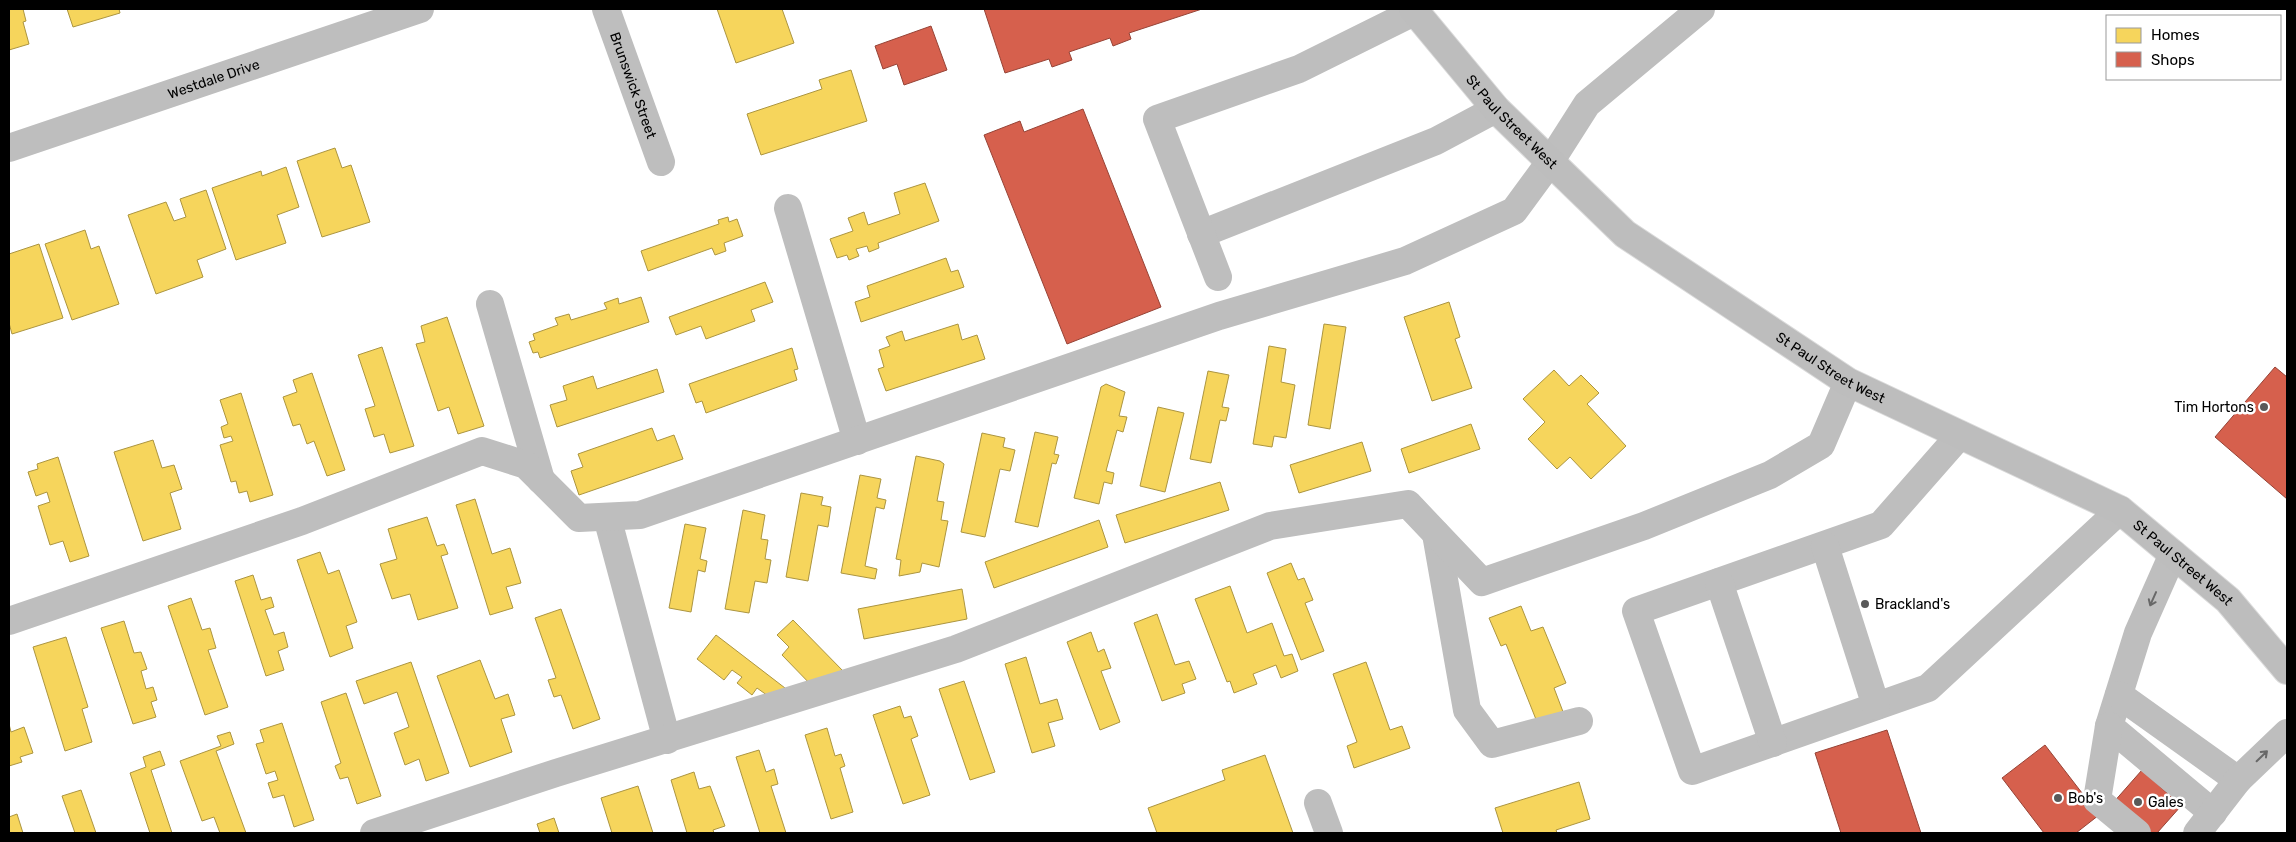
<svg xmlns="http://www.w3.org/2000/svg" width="2296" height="842" font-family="Rubik,sans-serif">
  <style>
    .homes { fill: #f6d55c; stroke: #ac9540 }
    .shops { fill: #d6604d; stroke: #964336 }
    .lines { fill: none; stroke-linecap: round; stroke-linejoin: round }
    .major-casing { stroke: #dbdbdb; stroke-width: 30 }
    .minor { stroke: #bebebe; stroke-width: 28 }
    .major { stroke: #bdbdbd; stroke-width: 28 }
    .oneway { stroke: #686868 }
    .poi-dot { fill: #595959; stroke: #fff; stroke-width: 2 }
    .labels { text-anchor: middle; stroke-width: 5; stroke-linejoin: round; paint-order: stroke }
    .street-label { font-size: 14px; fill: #000; stroke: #fff }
    .poi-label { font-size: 14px; fill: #000; stroke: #fff; text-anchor: start }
  </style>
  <rect width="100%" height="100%" fill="#fff"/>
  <!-- homes -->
  <g class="homes">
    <path d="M9,9h14l3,12 -3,1 6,22 -20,6z"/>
    <path d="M67,9h52l1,4 -47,14z"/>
    <path d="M717,9h65l12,34 -58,20z"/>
    <path d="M851,70l16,51 -106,34 -14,-41 75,-25 -3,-9z"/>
    <path d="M335,148l7,20 9,-3 19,57 -48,15 -25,-76z"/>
    <path d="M286,167l13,40 -22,8 9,28 -50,17 -24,-72 49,-17 1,5z"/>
    <path d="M925,183l14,38 -61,22 1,5 -10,4 -2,-6 -11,3 3,7 -10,4 -2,-5 -10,3 -7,-19 23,-8 -5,-13 16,-6 4,13 32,-11 -6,-21z"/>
    <path d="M206,190l20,59 -29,11 6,17 -47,17 -28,-79 38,-13 8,19 12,-4 -6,-18z"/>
    <path d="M728,217l1,5 8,-3 6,17 -19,7 2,8 -11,4 -3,-7 -64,23 -7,-20 78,-27 -1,-4z"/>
    <path d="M85,230l6,19 8,-3 20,58 -47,16 -27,-76z"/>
    <path d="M39,244l24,74 -51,16 -3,-11v-69z"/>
    <path d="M946,258l5,14 7,-2 6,17 -103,35 -6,-20 15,-5 -3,-11z"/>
    <path d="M765,282l8,20 -22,8 4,11 -49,18 -5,-13 -25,9 -7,-18z"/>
    <path d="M641,297l8,25 -109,36 -2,-6 -5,1 -4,-11 6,-2 -2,-6 25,-9 -3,-7 14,-4 2,6 36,-11 -3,-6 14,-5 1,6z"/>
    <path d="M1449,302l11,35 -5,2 17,49 -40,13 -28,-84z"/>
    <path d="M447,317l37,109 -26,8 -9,-27 -11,4 -22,-67 9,-2 -4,-16z"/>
    <path d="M958,324l4,16 15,-5 8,24 -99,32 -8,-22 6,-2 -5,-17 11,-4 -4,-9 16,-6 3,10z"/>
    <path d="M1324,324l22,3 -16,102 -22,-4z"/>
    <path d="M1269,346l17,3 -5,33 14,3 -9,53 -12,-2 -2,11 -19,-3z"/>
    <path d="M382,347l32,99 -24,7 -6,-19 -10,3 -9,-28 10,-3 -17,-51z"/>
    <path d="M792,348l6,21 -4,1 3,10 -91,33 -4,-12 -6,2 -7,-19z"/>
    <path d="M657,369l7,23 -107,35 -7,-22 17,-5 -4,-14 30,-10 4,13z"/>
    <path d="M1554,370l15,16 12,-11 18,18 -12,11 39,42 -35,33 -21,-22 -13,12 -29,-30 17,-17 -22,-23z"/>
    <path d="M1208,371l21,4 -7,32 7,1 -3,13 -6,-1 -9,43 -21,-4z"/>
    <path d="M312,373l33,97 -18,6 -13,-35 -7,3 -7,-20 -7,2 -10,-29 14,-5 -4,-12z"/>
    <path d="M1106,384l19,8 -6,24 8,1 -4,15 -6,-2 -11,41 8,2 -2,11 -8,-2 -5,22 -25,-6 27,-111z"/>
    <path d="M241,393l32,102 -23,7 -3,-11 -8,2 -3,-12 -5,1 -11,-37 13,-4 -2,-5 -7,2 -3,-11 7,-3 -8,-24z"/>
    <path d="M1158,407l26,6 -19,79 -25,-6z"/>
    <path d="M1471,424l9,25 -71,24 -8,-24z"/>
    <path d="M652,428l5,13 17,-6 9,24 -104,36 -8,-24 12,-4 -5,-13z"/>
    <path d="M1035,432l23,5 -4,17 5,1 -3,9 -4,-1 -14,64 -23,-5z"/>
    <path d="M982,433l23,5 -2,9 12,3 -5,21 -10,-2 -15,68 -24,-5z"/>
    <path d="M153,440l9,28 12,-3 8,24 -12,4 11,36 -38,12 -29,-89z"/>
    <path d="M1362,442l9,29 -72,22 -9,-28z"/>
    <path d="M916,456l24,5 4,3 -7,37 7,1 -3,18 7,1 -9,46 -17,-4 -2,9 -21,4 2,-16 -5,-1z"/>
    <path d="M58,457l31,99 -19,6 -7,-21 -13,4 -12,-39 12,-4 -3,-10 -11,4 -8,-24 10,-3 -1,-5z"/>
    <path d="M860,475l21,4 -4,19 9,2 -2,9 -8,-2 -11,59 12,3 -2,10 -34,-6z"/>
    <path d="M1220,482l9,28 -104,33 -9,-28z"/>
    <path d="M801,493l22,4 -2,8 10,2 -3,20 -10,-2 -10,56 -22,-4z"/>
    <path d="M475,499l17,55 18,-6 11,35 -15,4 7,21 -23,7 -34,-110z"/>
    <path d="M743,510l22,5 -4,24 7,1 -3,19 6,1 -4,23 -12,-2 -6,32 -24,-4z"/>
    <path d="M427,517l10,29 7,-2 4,10 -7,2 17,52 -40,12 -8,-26 -18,5 -12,-35 17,-5 -9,-30z"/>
    <path d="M1099,520l9,27 -114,41 -9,-26z"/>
    <path d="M685,524l21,4 -6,31 7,2 -2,11 -7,-2 -7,42 -22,-4z"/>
    <path d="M320,552l8,22 11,-4 18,52 -11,4 7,22 -23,9 -33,-97z"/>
    <path d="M1291,563l7,17 6,-2 9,22 -8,3 19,48 -23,9 -34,-87z"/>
    <path d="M253,575l8,25 10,-3 3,10 -9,3 9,25 10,-3 4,15 -10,4 6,19 -18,6 -31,-95z"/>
    <path d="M1230,586l17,47 25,-10 12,33 8,-2 6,17 -17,7 -5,-13 -23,9 4,10 -23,9 -4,-12 -3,1 -32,-83z"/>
    <path d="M962,589l5,30 -103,20 -6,-30z"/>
    <path d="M191,598l11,32 8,-2 6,20 -8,2 20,57 -23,8 -37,-109z"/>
    <path d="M1521,606l10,25 12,-4 23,56 -12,5 11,29 -26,10 -33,-83 -5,2 -12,-28z"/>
    <path d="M561,609l39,110 -27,10 -12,-34 -7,2 -6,-17 8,-2 -21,-60z"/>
    <path d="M1157,614l18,51 14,-4 7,18 -14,5 3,9 -23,8 -28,-78z"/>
    <path d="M793,620l52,53 -29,17 -34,-35 7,-8 -12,-12z"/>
    <path d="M124,621l10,32 7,-1 6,17 -6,2 5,18 7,-2 4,13 -6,2 5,15 -23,7 -32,-96z"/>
    <path d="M1091,632l7,20 6,-3 7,19 -10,3 19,51 -20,8 -33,-88z"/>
    <path d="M716,635l69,53 -10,13 -18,-13 -5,7 -15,-12 5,-6 -10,-7 -8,10 -27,-21z"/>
    <path d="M66,637l22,70 -6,2 10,33 -27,9 -32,-104z"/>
    <path d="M1026,657l14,47 17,-5 6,20 -15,4 7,23 -23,7 -27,-89z"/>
    <path d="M480,660l15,39 13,-5 7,21 -14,4 11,33 -42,15 -33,-91z"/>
    <path d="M411,662l38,111 -23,8 -7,-22 -14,6 -11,-32 15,-6 -12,-35 -33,12 -8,-23z"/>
    <path d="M1366,662l24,68 12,-4 8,22 -56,20 -7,-22 10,-4 -24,-68z"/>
    <path d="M964,681l31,91 -25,8 -31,-91z"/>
    <path d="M346,693l35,103 -24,8 -9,-27 -8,2 -5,-13 6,-3 -20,-61z"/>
    <path d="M900,706l4,12 7,-2 7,20 -7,3 19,56 -27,9 -30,-89z"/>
    <path d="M282,723l32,97 -20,7 -10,-32 -11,3 -5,-15 10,-3 -3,-9 -9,3 -10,-30 8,-2 -4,-12z"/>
    <path d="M9,724l2,8 13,-5 9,26 -13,4 2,5 -13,4z"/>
    <path d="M827,728l8,28 6,-2 4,12 -5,2 13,44 -22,7 -26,-84z"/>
    <path d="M230,732l4,12 -18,7 30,82h-26l-6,-16 -12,4 -22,-60 41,-15 -4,-10z"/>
    <path d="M759,750l7,22 8,-3 4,15 -7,2 15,47h-26l-24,-76z"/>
    <path d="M160,751l5,14 -14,5 21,63h-22l-20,-60 16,-6 -3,-10z"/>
    <path d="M1265,755l28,78h-136l-9,-25 77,-28 -3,-10z"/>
    <path d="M694,772l5,17 11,-3 15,40 -12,4 1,3h-27l-16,-53z"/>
    <path d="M1579,782l11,37 -34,11 1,3h-54l-8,-25z"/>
    <path d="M638,786l15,47h-41l-11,-35z"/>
    <path d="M81,790l15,43h-21l-13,-37z"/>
    <path d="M17,814l6,19h-14v-16z"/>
    <path d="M554,818l5,15h-19l-3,-9z"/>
  </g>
  <!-- shops -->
  <g class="shops">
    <path d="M984,9h218l-73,24 2,6 -18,7 -3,-8 -41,14 3,8 -20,7 -3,-8 -44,14z"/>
    <path d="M931,26l16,44 -43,15 -7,-21 -14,5 -8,-23z"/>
    <path d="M1083,109l78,198 -94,37 -83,-209 36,-14 4,11z"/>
    <path d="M2275,367l12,10v122l-72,-62z"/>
    <path d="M1887,730l34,103h-80l-26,-80z"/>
    <path d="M2045,745l54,70 -23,18h-32l-42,-55z"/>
    <path d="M2142,770l39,36 -24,27h-12l-33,-29z"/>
  </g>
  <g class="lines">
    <!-- major casing -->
    <g class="major-casing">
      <g id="major">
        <path id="s3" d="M1413,9l83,100 129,125 223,148 272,128 108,90 59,70"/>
      </g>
    </g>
    <!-- minor -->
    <g class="minor">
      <path id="s1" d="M606,9l55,153"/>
      <path id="s2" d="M9,148l411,-139"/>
      <path d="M788,208l69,233"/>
      <path d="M1201,234l235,-93 60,-32"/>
      <path d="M1218,277l-61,-158 142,-50 117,-58"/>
      <path d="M490,304l51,176"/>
      <path d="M1960,435l-79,90 -245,86 56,160 236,-83 192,-178"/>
      <path d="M607,517l60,223"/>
      <path d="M1436,534l31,176 25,34 87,-23"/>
      <path d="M1825,546l51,160"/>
      <path d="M2173,554l-35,79 -29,93 104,87"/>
      <path d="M1719,582l54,161"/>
      <path d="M9,621l293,-100 180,-70 44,14 53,53 61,-3 579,-199 186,-55 109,-50 36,-49 37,-58 114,-95"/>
      <path d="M2119,695l119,85"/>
      <path d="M2109,726l-12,74 40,33"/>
      <path d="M1318,803l11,30"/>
      <path d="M374,833l182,-60 400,-124 314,-123 138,-22 74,78 162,-56 126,-51 51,-30 27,-63"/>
      <path d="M2197,833l41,-53 49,-47"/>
    </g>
    <!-- major -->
    <use href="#major" class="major"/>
  </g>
  <!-- one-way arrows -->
  <defs><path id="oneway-shaft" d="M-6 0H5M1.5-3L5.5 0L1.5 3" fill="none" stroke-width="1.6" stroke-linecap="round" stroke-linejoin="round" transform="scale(1.25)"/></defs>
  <g class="oneway">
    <use href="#oneway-shaft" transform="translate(2153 599) rotate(114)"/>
    <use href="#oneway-shaft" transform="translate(2262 756) rotate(-44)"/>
  </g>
  <!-- markers -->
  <g class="poi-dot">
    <circle cx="2264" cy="407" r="5"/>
    <circle cx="1865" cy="604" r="5"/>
    <circle cx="2058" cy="798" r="5"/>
    <circle cx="2138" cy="802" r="5"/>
  </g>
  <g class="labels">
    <!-- street labels -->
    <g class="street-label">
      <text dy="5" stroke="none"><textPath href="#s2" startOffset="216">Westdale Drive</textPath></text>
      <text dy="5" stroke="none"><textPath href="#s1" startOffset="81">Brunswick Street</textPath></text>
      <text dy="5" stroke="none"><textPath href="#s3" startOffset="150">St Paul Street West</textPath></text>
      <text dy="5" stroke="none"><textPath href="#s3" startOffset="555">St Paul Street West</textPath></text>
      <text dy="5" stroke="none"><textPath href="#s3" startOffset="960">St Paul Street West</textPath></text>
    </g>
    <!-- poi labels -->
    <g class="poi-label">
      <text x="2254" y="412" text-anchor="end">Tim Hortons</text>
      <text x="1875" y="609">Brackland's</text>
      <text x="2068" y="803">Bob's</text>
      <text x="2148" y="807">Gales</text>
    </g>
  </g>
  <!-- border -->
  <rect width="2296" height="842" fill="none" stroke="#000000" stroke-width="20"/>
  <!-- legend -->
  <rect x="2106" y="15" width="175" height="65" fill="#ffffff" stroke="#999999"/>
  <rect x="2116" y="28" width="25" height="15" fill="#f6d55c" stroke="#999999"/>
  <text x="2151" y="40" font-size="15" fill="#000000">Homes</text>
  <rect x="2116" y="52" width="25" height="15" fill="#d6604d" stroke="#999999"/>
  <text x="2151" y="65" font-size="15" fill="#000000">Shops</text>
</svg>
